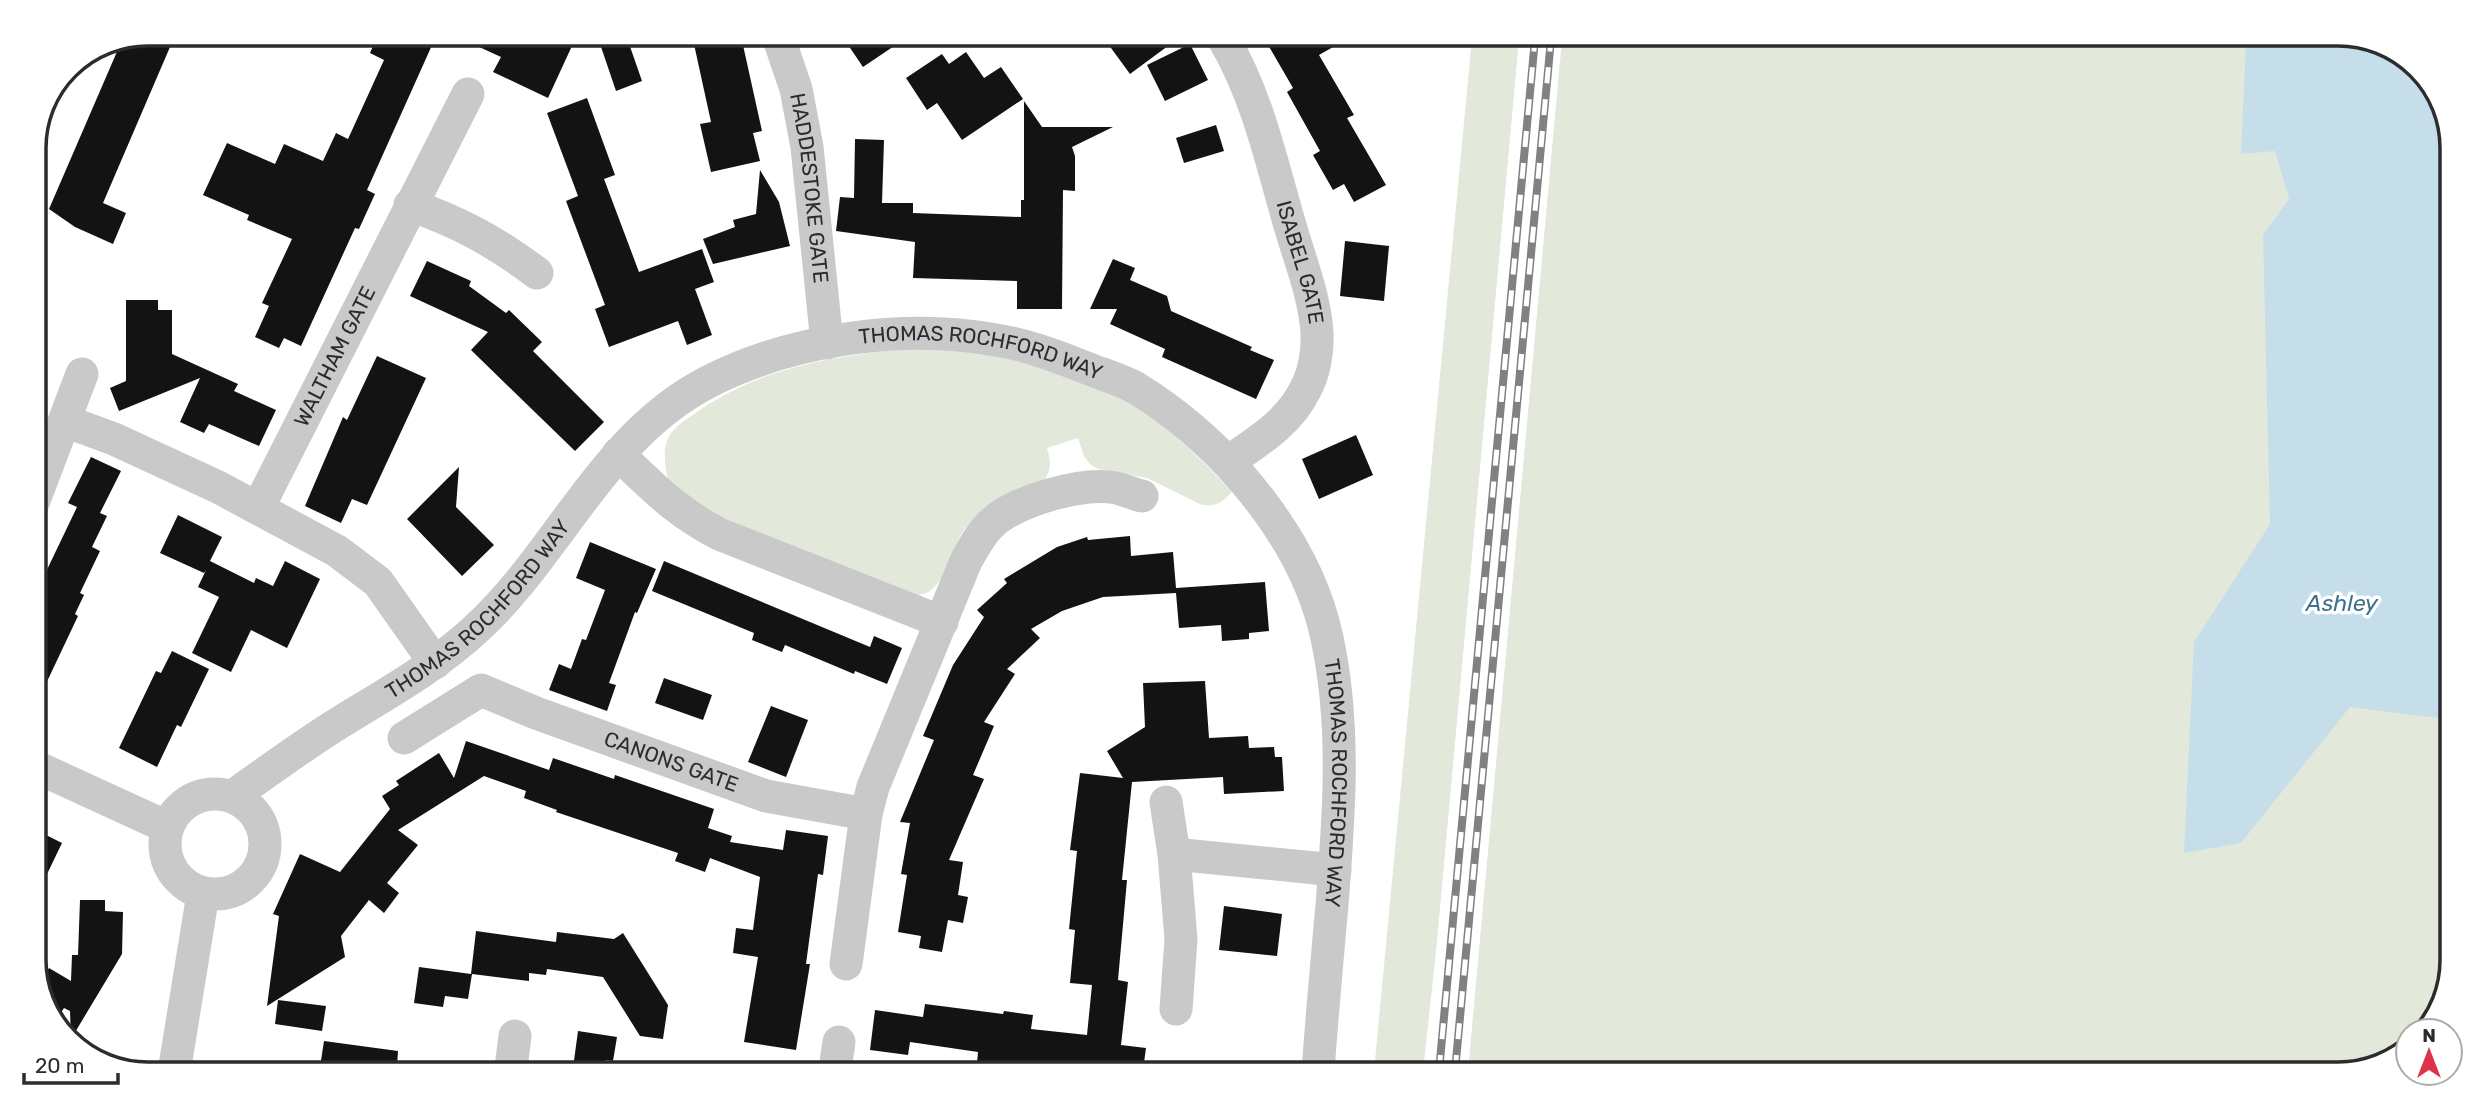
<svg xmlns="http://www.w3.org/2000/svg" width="2485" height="1108" font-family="Rubik,sans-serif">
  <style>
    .green { fill: #e3e9da }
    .water { fill: #c6dee9 }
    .building { fill: #131313 }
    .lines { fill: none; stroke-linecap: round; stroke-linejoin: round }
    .minor { stroke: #c9c9c9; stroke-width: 33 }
    .rail-casing { stroke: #818181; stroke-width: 8 }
    .rail { stroke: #fff; stroke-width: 5; stroke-dasharray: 16; stroke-linecap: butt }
    .labels { text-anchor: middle; stroke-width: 7; stroke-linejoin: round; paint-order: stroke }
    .street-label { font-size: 21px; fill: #2c2c2c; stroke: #fff }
    .water-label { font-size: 23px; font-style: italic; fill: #3e728a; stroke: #fff }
    .rim { fill: none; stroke: #2c2c2c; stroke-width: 3.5 }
  </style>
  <rect width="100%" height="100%" fill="#fff"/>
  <!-- green -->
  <g class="green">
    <path d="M1472,38l47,1 -83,913 -13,119h-49z"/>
    <path d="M1562,39l820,3 50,42 20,56 -9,865 -22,26h-13v16l-7,8 -63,20 -870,-4z"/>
    <path d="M904,349c19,1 39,-1 59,1 56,4 114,25 163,51 39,21 76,59 106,91 -10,10 -15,15 -30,13l-55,-27 -49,-9 -8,-5 -6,-8 -6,-18 -31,10c4,14 5,21 -4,34 -27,13 -61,24 -79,48 -16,23 -19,70 -54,65l-216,-89c-7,-7 -17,-14 -23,-22 -5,-7 -6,-18 -6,-26 -2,-26 16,-35 35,-48 64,-43 129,-53 204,-61z"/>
  </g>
  <!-- water -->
  <path class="water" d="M2246,42h136l50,42 20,56 -6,579 -96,-12 -109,136 -57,10 10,-211 76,-118 -7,-289 26,-36 -14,-48 -34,3z"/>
  <!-- building -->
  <g class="building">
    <path d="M147,33h29l-73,170 23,10 -13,31 -38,-17 -26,-18 70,-162z"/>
    <path d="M378,34h59l-70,156 8,4 -16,35 -4,-1 -54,118 -17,-8 -5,10 -24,-11 14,-31 -7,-3 30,-64 -45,-19 2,-5 -46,-20 24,-52 48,21 9,-20 39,17 13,-28 12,6 36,-79 -14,-7z"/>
    <path d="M451,34l97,1h29l-29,63 -55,-26 8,-15z"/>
    <path d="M597,35h29l16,46 -26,10z"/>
    <path d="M692,35l49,1 21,95 -9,2 7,28 -49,11 -11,-48 11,-2z"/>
    <path d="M842,36h67l-46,31z"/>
    <path d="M1103,37h77l-50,37z"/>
    <path d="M1264,38h85l-30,17 35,60 -7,3 39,67 -32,17 -10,-18 -11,6 -20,-35 7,-4 -33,-59 6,-4z"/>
    <path d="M1190,44l18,36 -43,21 -18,-36z"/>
    <path d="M966,52l18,26 17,-11 22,32 -61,41 -25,-37 -10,7 -21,-32 36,-24 7,10z"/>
    <path d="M587,98l28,77 -11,4 35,93 63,-23 12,33 -19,7 17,46 -25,10 -9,-24 -69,26 -14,-38 10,-4 -39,-104 12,-5 -31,-83z"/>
    <path d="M1024,101l18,26h71l-41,20 3,9v35l-12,-1 -1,119h-45v-28l-104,-3 2,-36 -79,-11 4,-34 14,1 1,-59 29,1 -2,63h31v10l108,4v-17h3z"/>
    <path d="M1216,125l8,26 -40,12 -8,-25z"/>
    <path d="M760,170l19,32 11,44 -77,18 -10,-25 32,-12 -2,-7 23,-6z"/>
    <path d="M1345,241l44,5 -5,55 -44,-5z"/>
    <path d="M1113,259l22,9 -5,12 37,16 4,15 81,36 -2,3 24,10 -18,39 -94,-42 3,-8 -55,-25 7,-15h-27z"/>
    <path d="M427,261l44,20 -2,5 37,27 3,-3 33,32 -9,9 71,71 -29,29 -104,-101 17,-18 -78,-36z"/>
    <path d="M126,300h32v10h14v44l66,30 -4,7 42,19 -17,36 -50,-22 -5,9 -24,-11 20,-44 -81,33 -9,-23 16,-7z"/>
    <path d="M377,356l49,22 -59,127 -15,-6 -11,24 -36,-17 38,-89 4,3z"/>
    <path d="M1356,435l17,40 -54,24 -17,-40z"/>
    <path d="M91,457l30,14 -21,42 7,3 -15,31 8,4 -20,42 4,2 -9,19 3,2 -44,93 -1,-110 44,-92 -9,-4z"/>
    <path d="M459,467l-3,40 38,38 -32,31 -55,-57z"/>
    <path d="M178,515l44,22 -12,24 44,22 2,-5 17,8 12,-25 35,18 -33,69 -36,-18 -20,42 -39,-19 27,-56 -21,-10 8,-17 -2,3 -44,-20z"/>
    <path d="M1130,536l1,20 42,-4 3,36 89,-6 4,49 -20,2v6l-27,2 -1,-16 -42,3 -3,-35 -73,4 -41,14 -31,18 9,9 -33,31 8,5 -31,48 10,4 -21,49 11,4 -35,81 14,2 -5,33 10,2 -5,26 -15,-3 -6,32 -23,-4 2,-12 -23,-4 9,-57 -6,-1 9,-51 -10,-1 34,-82 -11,-4 30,-71 31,-48 -7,-7 30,-27 -3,-4 53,-32 30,-10 1,3z"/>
    <path d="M590,542l66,27 -19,44 -2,-1 -26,71 7,2 -9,26 -58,-21 10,-26 12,5 11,-30 4,1 19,-50 -29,-12z"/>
    <path d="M664,561l206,86 4,-11 28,12 -15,36 -32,-13 -1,3 -69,-29 -3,7 -30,-12 2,-7 -102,-42z"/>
    <path d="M172,651l37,18 -28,58 -4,-2 -20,42 -38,-19 37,-77 5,2z"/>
    <path d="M664,678l48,17 -9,25 -48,-17z"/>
    <path d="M1205,681l4,57 39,-2 1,12 25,-1 1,10h7l2,34 -60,3 -1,-17 -91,5 -10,98h5l-9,100 10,2 -7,63 25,3 -3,22h-115l-51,-7 1,-11 -68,-10 -2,13 -38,-5 5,-40 48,7 2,-13 78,10 1,-3 29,4 -2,14 56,6 5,-50 -22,-2 5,-53 -6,-1 8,-78 -7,-1 10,-77 43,5 -16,-27 38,-24 -2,-44z"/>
    <path d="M771,706l37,14 -22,57 -38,-15z"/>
    <path d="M466,741l83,29 4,-12 61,21 1,-4 99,34 -6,19 24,8 -2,6 53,8 3,-20 42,6 -5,39 -5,-1 -12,90h4l-14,86 -52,-8 14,-85 -25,-4 3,-25 17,2 7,-53 -50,-19 -5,14 -30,-11 3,-8 -122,-41 1,-2 -33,-12 2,-7 -42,-15 -86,54 20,15 -31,38 12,10 -15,20 -15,-13 -28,36 4,21 -78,49 12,-90 -6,-2 27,-60 40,18 50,-63 -8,-13 17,-11 -3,-4 43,-28 15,25z"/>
    <path d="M34,829l28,14 -28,58z"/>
    <path d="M80,900h25v11l18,1 -1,42 -51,85 -1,-28 -6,-3 -11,16 -14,-39 10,-17 22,13 1,-26h6z"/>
    <path d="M1224,906l58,8 -5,42 -58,-6z"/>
    <path d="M476,931l80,11 1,-10 57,7 9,-6 45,72 -5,34 -23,-3 -37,-59 -56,-8 -1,6 -17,-2v8l-57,-7 -4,25 -23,-3 -2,11 -29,-4 5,-36 52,7z"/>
    <path d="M278,1000l48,6 -4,25 -47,-7z"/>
    <path d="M578,1031l39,6 -4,24 -7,-1 -1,8h-32z"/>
    <path d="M324,1041l74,10 -1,16h-77z"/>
  </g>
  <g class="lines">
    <!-- minor -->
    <g class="minor">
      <path id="s1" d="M778,36l18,53 11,58 20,196"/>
      <path id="s2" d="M1223,38c35,58 49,127 68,191 10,34 24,69 26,104 1,19 -3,41 -12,57 -16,33 -48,52 -77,72"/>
      <path d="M410,205c49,17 86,37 127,68"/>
      <path d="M65,421l49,18 104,48 119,64 41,31 57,81"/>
      <path d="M618,454c35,33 57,57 101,80l223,88"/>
      <path d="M33,503l49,-129"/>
      <path id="s3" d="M258,508l210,-414"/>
      <path id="s4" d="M404,738l77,-48 55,23 230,83 100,18"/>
      <path d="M34,766l133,61"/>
      <circle cx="215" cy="844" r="50"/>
      <path id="s5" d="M233,796c35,-25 69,-50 106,-73 47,-29 96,-56 137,-94 84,-77 127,-193 232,-247 84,-43 196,-59 288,-42 31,5 60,16 88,27 17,7 36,12 52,21 39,24 75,55 105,89 41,47 73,100 86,161 19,88 12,178 5,267 -5,55 -10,110 -14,166"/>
      <path d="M1166,802l8,52 7,85 -5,70"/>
      <path d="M1174,854l161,16"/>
      <path d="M846,964l20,-150 7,-27 93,-226c7,-13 14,-26 24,-36 23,-24 94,-44 126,-37 9,2 17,6 26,8"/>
      <path d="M175,1066l28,-172"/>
      <path d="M511,1068l4,-32"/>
      <path d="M835,1069l4,-27"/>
    </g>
    <!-- rail casing -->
    <g class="rail-casing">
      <g id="rail">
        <path d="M1439,1071l96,-1032"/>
        <path d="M1455,1071l96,-1032"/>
      </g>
    </g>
    <!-- rail -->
    <use href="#rail" class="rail"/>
  </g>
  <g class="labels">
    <!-- street labels -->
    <g class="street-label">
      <text dy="7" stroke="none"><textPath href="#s1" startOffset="156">HADDESTOKE GATE</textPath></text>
      <text dy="7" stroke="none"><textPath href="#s2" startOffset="238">ISABEL GATE</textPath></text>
      <text dy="7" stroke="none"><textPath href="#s3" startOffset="170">WALTHAM GATE</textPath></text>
      <text dy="7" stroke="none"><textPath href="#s5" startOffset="919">THOMAS ROCHFORD WAY</textPath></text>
      <text dy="7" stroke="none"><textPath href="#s5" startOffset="310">THOMAS ROCHFORD WAY</textPath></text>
      <text dy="7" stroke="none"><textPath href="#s4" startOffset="294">CANONS GATE</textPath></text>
      <text dy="7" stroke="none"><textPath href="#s5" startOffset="1549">THOMAS ROCHFORD WAY</textPath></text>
    </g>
    <!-- water labels -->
    <g class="water-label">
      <text x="2342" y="611">Ashley</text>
    </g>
  </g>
  <!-- crop -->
  <path d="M0 0H2485V1108H0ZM148 46H2338A102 102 0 0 1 2440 148V960A102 102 0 0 1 2338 1062H148A102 102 0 0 1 46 960V148A102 102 0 0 1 148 46Z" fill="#fff" fill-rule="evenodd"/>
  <path class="rim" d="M148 46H2338A102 102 0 0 1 2440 148V960A102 102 0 0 1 2338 1062H148A102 102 0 0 1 46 960V148A102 102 0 0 1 148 46Z"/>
  <!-- north arrow -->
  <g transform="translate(2429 1052)"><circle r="33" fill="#ffffff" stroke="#ababab" stroke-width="2"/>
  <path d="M0-5L12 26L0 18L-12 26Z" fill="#dd344c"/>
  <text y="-10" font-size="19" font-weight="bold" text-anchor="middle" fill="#2c2c2c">N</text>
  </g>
  <!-- scale -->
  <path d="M24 1073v10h94v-10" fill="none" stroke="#2c2c2c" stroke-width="3.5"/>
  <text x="35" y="1073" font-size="21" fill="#2c2c2c" stroke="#ffffff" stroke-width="5" paint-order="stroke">20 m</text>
</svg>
